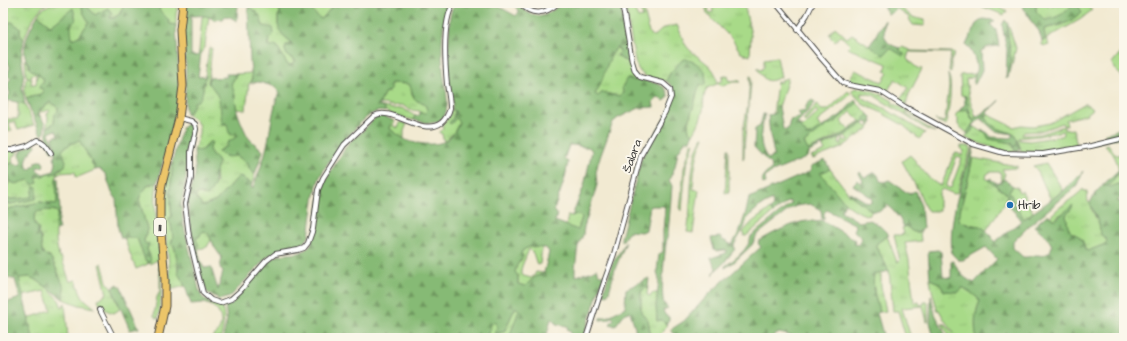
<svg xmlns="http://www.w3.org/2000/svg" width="1127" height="341" font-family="'Architects Daughter',sans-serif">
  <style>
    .grass { fill: url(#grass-tufts); stroke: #6a825a; fill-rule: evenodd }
    .forest { fill: url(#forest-firs); stroke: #587250; fill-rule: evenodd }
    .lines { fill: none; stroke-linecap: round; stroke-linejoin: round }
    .minor-casing { stroke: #494844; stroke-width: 6 }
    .primary-casing { stroke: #494844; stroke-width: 9 }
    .minor { stroke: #fff; stroke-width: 4 }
    .primary { stroke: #ecc569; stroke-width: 7 }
    .poi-dot { fill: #1f6fb2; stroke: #fbf7ec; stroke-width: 1.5 }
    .labels { text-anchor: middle; stroke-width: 4; stroke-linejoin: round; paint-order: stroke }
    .shield { fill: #fbf7ec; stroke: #696865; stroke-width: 1 }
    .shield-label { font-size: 11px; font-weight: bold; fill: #2b2b2b }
    .street-label { font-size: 12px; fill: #2b2b2b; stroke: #fbf7ec }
    .poi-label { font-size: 12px; fill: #2b2b2b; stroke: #fbf7ec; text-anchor: start }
  </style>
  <defs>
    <pattern id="grass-tufts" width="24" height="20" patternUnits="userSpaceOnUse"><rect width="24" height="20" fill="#a8da88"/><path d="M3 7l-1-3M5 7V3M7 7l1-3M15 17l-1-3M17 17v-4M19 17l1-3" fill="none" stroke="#91bb76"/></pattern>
    <pattern id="forest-firs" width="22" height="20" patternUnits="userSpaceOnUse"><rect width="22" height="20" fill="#86ba74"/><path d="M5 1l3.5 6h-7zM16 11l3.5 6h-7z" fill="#6e975f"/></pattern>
  </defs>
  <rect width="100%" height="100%" fill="#fbf7ec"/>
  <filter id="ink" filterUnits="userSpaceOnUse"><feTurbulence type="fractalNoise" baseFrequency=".025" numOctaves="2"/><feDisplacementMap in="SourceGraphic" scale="8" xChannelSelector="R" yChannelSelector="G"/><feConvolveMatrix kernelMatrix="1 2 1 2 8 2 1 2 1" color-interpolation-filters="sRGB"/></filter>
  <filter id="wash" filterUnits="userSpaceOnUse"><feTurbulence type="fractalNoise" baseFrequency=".012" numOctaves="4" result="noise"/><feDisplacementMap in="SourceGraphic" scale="16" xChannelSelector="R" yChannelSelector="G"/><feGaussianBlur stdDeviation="0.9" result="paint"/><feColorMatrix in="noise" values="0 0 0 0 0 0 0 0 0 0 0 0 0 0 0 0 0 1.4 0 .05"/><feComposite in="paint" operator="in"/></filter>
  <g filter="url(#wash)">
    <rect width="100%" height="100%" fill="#f2ead2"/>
    <!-- grass -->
    <g class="grass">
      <path d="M3,3h44c-12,9 -18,22 -23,37l-4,-6v-6l-8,-6 -7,1 -2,-2z"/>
      <path d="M51,3h30l2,9 6,10 -10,14 -7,3 -2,-11 5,-12 -2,-7 -22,17 -13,-11 2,-4z"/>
      <path d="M84,3h37l2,3c-3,7 -5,12 -13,12l-2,-10 -13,7z"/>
      <path d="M162,3h17l-3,11v11l-6,-1 -2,-5 -9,-9v-4z"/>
      <path d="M254,3h28l-3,5 1,5 -2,3v9l5,10 8,7 -1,3h-4l-1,5 2,5 9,7 -5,3 -4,-1 -10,-18 -6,2 -2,-3c4,-10 -12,-29 -18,-37h-3v-4z"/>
      <path d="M295,3h40l-13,16c-6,-2 -7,-5 -11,-9 -4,-4 -10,-6 -16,-7z"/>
      <path d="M625,3h7l6,15 5,-1 -6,-14h5l6,23 -1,1 4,9 4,1c5,-9 13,-10 22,-12 4,7 6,18 11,23 11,12 30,18 29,36l-10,4c-4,7 -3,14 -4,22 -2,8 -5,17 -10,24l-4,-3c-2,-9 1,-15 4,-23 3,-7 3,-15 7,-23l-29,-13 -5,9c-15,-3 -26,-2 -31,-20z"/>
      <path d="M705,3h3l1,10 4,-1 -1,-9h32l7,32 -1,21 -9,-3 -9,-14 -25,-25z"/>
      <path d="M968,3h26l13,8 -3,4 -26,-10z"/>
      <path d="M1036,3h14l-2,1 1,3 8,-4h16c-6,10 -16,15 -28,17l-9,-9z"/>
      <path d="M1078,3h13l-3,3 1,2 3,2 -11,9 -35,20 3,6 -3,1 -4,-1v-4l3,-1 -1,-11 17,-4 12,-6 5,-12z"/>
      <path d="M899,6l13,11 13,3v6l-12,-1 -4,-6 1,-1 -14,-10z"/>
      <path d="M206,15l3,1 -4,30 -4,7 -2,-2 3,-34z"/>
      <path d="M1008,24l8,24 -6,25h-1l2,-13 -4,-33z"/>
      <path d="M835,27l12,11 5,-4 32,21 6,-7 10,3v-3l2,-1 10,4 40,1 3,2 -4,7v11l-2,-1 2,-18 -42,-1 -2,7 10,9 5,1 -13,25 -3,11 -7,-4 9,-13 -13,-9 -8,13 -25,-7 -12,-2v-5l5,-8 27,12 6,-9 -3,-2 2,-7 -40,-16 3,-3 -9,-9 -6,5 -6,-6z"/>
      <path d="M617,47l3,5 -3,4 6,4 7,3 3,10 5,6 -19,17 -10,-2 -6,-2 -5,4 -3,-2 2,-3c5,-14 10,-32 20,-44z"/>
      <path d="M209,48h3l-4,35 5,5 8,13v13l15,23 -9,6v3l-9,5 8,5h11c4,3 12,7 12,13l6,5 -3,10 -13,-8 -23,25 -13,5 -7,-8v-3l3,-2 4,3 13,-13 -1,-12 3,-6v-3l-9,-12 2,-8h-2c-5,7 -6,10 -15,8 3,-9 10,-23 0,-31 -2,-2 -5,-3 -8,-5l3,-1 4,-9 10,-14z"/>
      <path d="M1124,48v33l-1,-4 -9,-8 -2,-6z"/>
      <path d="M777,57l4,20c-15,7 -16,4 -24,-9l4,2 3,-3v-8z"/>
      <path d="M25,59l4,5v4l15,11 -5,9 4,1v4l-17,6 -2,-8 2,-13 6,1 -1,5h5l1,-9 -5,-1 -1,4 -5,-2z"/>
      <path d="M251,73l1,6 -1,4h-2l-3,27 -9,-1 -6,-25 6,-10z"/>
      <path d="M948,74c6,10 0,38 -2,51l-11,-5 9,2 1,-2 4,-33z"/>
      <path d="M975,74l-1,3 -8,2 3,18 7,20 -2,3 -3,-4 -5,-20 -5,-1 -1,-20z"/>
      <path d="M728,75l1,6 9,-1 3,2h-8l-10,4 -5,-2v-2l4,-1v-4z"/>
      <path d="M750,76h1c0,27 -7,53 -7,81l-1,2v-28l5,-27z"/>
      <path d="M788,78l-9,29h-1l-3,7h-2l4,-32h4v-2z"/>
      <path d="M391,83l18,1 2,4 1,7 5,6 7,2 3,6 -1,5 -6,-1v-2l-10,-1 -8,-5 -10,1 -9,-2 -4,1 5,-12 5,-1v-5z"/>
      <path d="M855,88c15,0 26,6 38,13l-1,2 3,1 39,21 -7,-2 -22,-12 1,3 29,18 -7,-2 -55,-35 -11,-2 -1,4 23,11 41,25 -6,6 -16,-14 -25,-14 -14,-6 -13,-14z"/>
      <path d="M848,91l3,3 -2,2 -32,26 5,6 -14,8 -10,-11 1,-1 4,3 15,-14 -2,-3 -11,12 -2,-2 14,-16 2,1 -1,2 4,3h6z"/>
      <path d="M3,99l4,2 -1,18h12v-17l7,2 9,21 -16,5 -3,-8h-6l1,5 2,3 -4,2 -1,-4 -4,-1z"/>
      <path d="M51,102l7,6v3l-3,3 -1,9 -7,4 1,-10 -1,-3 3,-3 -1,-1 -6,2 -2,-1 -2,3 -1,-2z"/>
      <path d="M857,103l11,11 -2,4 -21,15 -37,17 -4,-7 24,-18 7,-3zM851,112l9,9 -12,8 -7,-8z"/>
      <path d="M1084,104h3l6,5 -6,5 -21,6 1,5 -3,1v4l9,-1 2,6 1,11 -32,6h-23c0,-5 -4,-11 -6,-17 -11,-6 -22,-5 -29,-17l1,-4 27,13 7,-2 13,1 16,-3zM1063,123l1,3 -24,8 -18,1 2,-3 16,-1zM1062,131l1,2 -1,3 -32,5 -10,-1 -1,-2 20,-2z"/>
      <path d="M379,106l14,3 9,-1 13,8 -2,4c-12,-3 -25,-5 -34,-14z"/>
      <path d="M452,109l3,2 -2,7 3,-1 3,5c-3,9 -8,14 -15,20l-2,-8 -2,-1v-1l3,-3 -1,-3 7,-9z"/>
      <path d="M964,109h3l5,11 2,2 -7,11 -9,-8v-7l-2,-1v-3l3,-3h1z"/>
      <path d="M392,120l3,1 -2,5 5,2 2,-6 7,2 -3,7v8l-14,-10z"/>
      <path d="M870,122h2l-4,7 -27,19 -28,11 -2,-2 14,-6 -3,-6 17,-6v5h3v-7l3,4 3,-1 -3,-4 1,-2 17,-11 4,4 2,-2 -1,-2z"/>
      <path d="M975,127l11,7 3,5 23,4 3,8 -1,1h-10l-39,-14z"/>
      <path d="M703,137h1c-8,17 -10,34 -11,52l6,1 -6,43 -6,-1c6,-27 0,-73 16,-95z"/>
      <path d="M79,140l10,17 6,13 -17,7h-2l-1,-5 -17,1 -2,6 1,25 -17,-2 -37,8v-7l8,1 25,-5 -2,-12 -2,10c-9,1 -19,3 -29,2v-19l1,1h2l1,3h2l-3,-8 -3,1v-6h4l4,11 5,2 46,-15 2,-13 -2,-5 3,-4z"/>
      <path d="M692,142l2,1 -8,24 -4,43h-2l4,-42z"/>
      <path d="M1108,144l8,11h2l6,-4v35l-7,-2 -6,3 -3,-1 11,-13c-1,-11 -5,-21 -15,-28z"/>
      <path d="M961,146h9l1,2 -14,45 -3,1 -12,-5 -3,4v18h-11l-3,-4 -6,-15 -17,-31 8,-6c10,10 18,26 31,31l13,-32 2,-1 7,2 1,-4 -3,-3zM957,156l5,2 -11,30 -5,-1z"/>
      <path d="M728,149h1v43l-4,1z"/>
      <path d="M18,150l-2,5 -4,2 1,6 -10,2v-13z"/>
      <path d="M973,158l44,8v2l-15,1 3,5 -3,8h-1l1,-3 -2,-7h-10l-3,2 -1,4 21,16 -2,8 -19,29 -3,-3 -23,-6 -2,-3z"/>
      <path d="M172,162l1,1 -3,29 3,46 -2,3c6,8 6,21 7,31 1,4 5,9 7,14l-15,4c1,-44 -15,-86 2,-128z"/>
      <path d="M1046,163l17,27 -12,10 -14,-30 -4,-4z"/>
      <path d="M830,169l19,25 23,17 -3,5c-22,-6 -37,-26 -49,-43z"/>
      <path d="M154,183h3c-4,27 1,51 3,77 2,20 2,39 -2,59l-4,-3 3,-19 3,-6v-13l-2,-16 -1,-2 -7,4 -3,-15 2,-4h-3l-2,-3 3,-13 -8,-30c3,-7 7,-14 15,-16z"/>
      <path d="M1013,186l4,1 2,5 3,-1 11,21 -9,7 -8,-13 -7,-15z"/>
      <path d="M1083,189l1,2h3l1,11 3,1 1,7 7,14 2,11 5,4 1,3 -4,3 -15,6 -3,-2c-4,-19 -12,-11 -16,-20 -2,-4 -2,-10 -3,-14l6,-7 -14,8 -2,3h-3l-3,-2c9,-12 23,-17 33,-28z"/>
      <path d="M770,209l3,4 -27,23h-2l-1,-4 9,-10z"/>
      <path d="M47,210l9,1 2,1c-3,19 -3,27 1,45h2l9,25 6,-2 6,17 13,11 -16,-3 -16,-6 1,-12 -3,-5 -2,-8 -8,-16 -9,-5 -1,-16 -3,-3 1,-4c-5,-7 -6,-10 -3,-18z"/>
      <path d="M576,214l6,3 -4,14 -12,-5 2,-11 4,1z"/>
      <path d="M907,226c4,5 6,7 13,6l1,9 -16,2 4,17 5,43 5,-1 1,3 4,-1v-2h4v20h-1l-4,-16 -21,2 9,30h-5l-8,-27h-5l-4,-40 -13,-25 1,-3 10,-7 10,26 3,-1 -6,-26h7l3,-2 -2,-5z"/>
      <path d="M204,231l4,2 3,7 -4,7 -9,2 -2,-11 3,-1v-3z"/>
      <path d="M124,238h13l8,22 4,2 -1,2 -12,5z"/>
      <path d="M529,247h13l-2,17 -3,1 -4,-12 -4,-4c-2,7 -9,18 -8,25l3,2 7,2 3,-2 2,-4 8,1 -9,4 -10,9 -7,-2v-8l-3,-4 2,-7 4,-4c-1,-8 0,-11 8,-14z"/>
      <path d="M102,263l5,19 5,6 8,21 -6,4c-8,-2 -14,-5 -16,-14l9,-5 -7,-30z"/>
      <path d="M881,273v13l5,25 -6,1c-5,-12 -7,-25 -7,-37z"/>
      <path d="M30,277l8,4 14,9 -1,2 8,8 3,8 1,-1 1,-3 1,-1 3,35h-35l-5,-17 1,-1v-2l22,-8 -6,-19 -23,5 -4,-18z"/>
      <path d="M930,279l9,4 5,8 14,1 4,-5c4,2 16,10 18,14 -6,14 -5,22 -4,37h-26l-8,-14h3l8,9v-2l-8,-10 -6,-11h-2c-2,-11 -6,-20 -7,-31z"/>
      <path d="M648,287l-1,8 3,1 3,-3h5l-2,12 1,16 4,-1 6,5 -9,13h-7l-3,-18 -7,-8v-21z"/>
      <path d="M210,303l10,2c7,9 3,23 1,33h-10c14,-8 13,-26 -1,-33z"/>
      <path d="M515,308h2l3,2 -11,28h-27v-3h5l3,-4 1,-7 2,-2 4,3 1,8 6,-1z"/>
    </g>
    <!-- forest -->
    <g class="forest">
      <path d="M81,3h3l11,12 13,-7 4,5 -2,5h4l6,-4 3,-8 -2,-3h41l-2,3 -1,4 9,9 2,5 6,1 3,56 -2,22 -6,31 -14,49 -8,1 -7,9 -3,6 8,30 -3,12 2,3 3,-1 -2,6c3,6 6,11 1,15v-2l-3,-2 -8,-22h-16l-3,-10 -2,-30 -4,-5 -6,-18 -6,-6 -5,1 -6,-13 -10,-17 -14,7 -3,4 4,10 -1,5 -8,4v3l-21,4 2,5 -5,3 -4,-5 -13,4 -5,-2 -5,-13 -3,-3v-1l10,-2 5,2 4,-1 -2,-10 2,-4 13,-7 1,3c-7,7 -11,12 -9,21l2,2 3,-1 5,-7h5l2,3 -1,3h-6v3l6,4 11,-3 2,-8 -2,-5 2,-4 -3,-17 5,-2 -2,-5 -7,3 4,10v10c-7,-8 -6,-16 -6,-26l7,-4 1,-9 3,-3v-3l-7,-6 -13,9 2,5 5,8 -1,10 -3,1 -15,-36 17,-6v-4l-4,-1 1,-4 3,-1 1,-4 -15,-11v-4c-11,-13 1,-36 9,-49l13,11 22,-18 3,12c-8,7 -4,9 -4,19l7,-3 10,-14 -6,-10z"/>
      <path d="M186,3h52l-1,18 -7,-4 -5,-1 -2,3 -10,1c-4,-6 -15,-4 -22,-4v39l7,1 1,-5 2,2 -3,24 8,-1c-4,9 -1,25 -12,26l-2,7 -6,5 -1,-6 1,-42 -3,-34z"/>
      <path d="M282,3c9,0 20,-1 28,6 5,3 6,8 12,10l13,-16h116c-10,16 -10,48 -8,67 1,13 8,35 1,46 -8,11 -20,6 -31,4l2,-4h4l1,-3h6l1,-4 -3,-6c-15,-3 -9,-9 -15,-19l-18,-1 -2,4 2,3 -7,3 -5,13 6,3v3c-4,-1 -8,-1 -12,1 -16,9 -47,49 -54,66 -6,18 -7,38 -10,57 -9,17 -26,11 -41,20l-38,41 -12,3 -1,-3c-4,0 -7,-2 -10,-5 -7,-9 -20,-79 -19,-90 1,-10 5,-18 7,-27 1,-9 -1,-16 -1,-25 9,2 10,-1 15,-8h3l-3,8c2,4 8,9 9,13 0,3 -2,7 -3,10 -1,13 2,12 -8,23l-8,-3 -3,2v4l7,7 13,-5 23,-25 13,8 -1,4h2c5,-14 11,-28 14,-42 4,-18 5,-36 12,-53l-3,-6 -17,-5 -8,1 1,-4 -2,-17 -2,-54h3c12,9 8,7 12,18l10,2 1,6 -4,4 -1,7 2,3 3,-3 3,1 10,18 4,1 5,-4 -9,-6 -2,-5 1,-5h4l1,-3 -8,-7 -3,-4 -2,-6v-9l2,-3 -1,-5zM204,231l4,2 7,15 7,10 -2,10 3,4 -5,18 -7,-23 -7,1c-4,-7 -7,-17 -6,-25l-2,-3v-2l5,-3 -1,-1z"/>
      <path d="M457,3h43l-2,3 18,10 3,-4 -6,-9h4c16,19 29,14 45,0h58l10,60 -12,-6 2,-5 -3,-5c-12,14 -12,33 -22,47l3,2 5,-4 6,2 10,2 4,-3 -1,-6 5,-9 8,3 3,-2c12,4 31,3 30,19l-4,3 -6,-4 -5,5 1,5 -15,1 -21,10 -5,4 -15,41 -2,9 1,13 -13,42 -1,8 -5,11 -3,23v6l2,1c7,-3 13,-3 19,-7l2,1v3l2,2h4l-21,63h-14l2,-6 -3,-1 -1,-5 -11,-2 -2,-4 -3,-1 -5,19h-37l10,-28 -2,-2h-2l-11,24 -6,1 -1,4h-2l2,-12 -3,-3 -3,2 -3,10 -12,4h-253l4,-18 -2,-15 15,-12 29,-32 10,-6 20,-2 6,-3 6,-6 4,-12 7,-47 21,-33 3,-6 9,-9 4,-2 16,-17 4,-2 7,1 6,3 -2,9c5,3 10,8 16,11 6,3 12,3 19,4 19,1 27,-4 34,-22l-3,-4 -5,6 -2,-1 4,-5 2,-7 -3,-2 1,-6 -4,-26 -1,-19 2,-42 2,-7zM569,145c7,-1 13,3 20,2l3,4 -8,35 -12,30 4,-2 6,3 -4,13 -23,-9 2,-7 -3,-4 11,-32 3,-16 -4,-3zM529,247l17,1 3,4 -5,21 -9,4 -10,9 -7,-2v-8l-3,-4 2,-7 6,-8 -2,-4 2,-3z"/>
      <path d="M881,3h18l-1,1 1,2 -7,7 -4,1z"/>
      <path d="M1021,3h15v8l9,9c12,-2 22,-7 28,-17h5l1,4 3,5 -13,10 -25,7 1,11 -3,1 -3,-10 -8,-10z"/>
      <path d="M983,19l11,1v2l-3,1v2l5,5 3,16 -11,1 -7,4 1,19 -7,14h-2c1,-4 2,-8 3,-12 2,-9 -4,-22 -10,-27l10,-21z"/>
      <path d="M885,20c-2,15 -2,24 15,28v3l4,3 -1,2 -13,-8 -6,7 -15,-9c7,-8 9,-18 16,-26z"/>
      <path d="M1005,20l3,4 -1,3 4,33 -3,18h-2l1,-28 -5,-25z"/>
      <path d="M3,21l2,2 7,-1 8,6v6l4,6 -3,17 3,16 -2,15 3,16 -22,-5v-3l5,1 2,-3 -3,-10 4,-6 -4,-2 3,-9 -3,-6 -4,2 1,-9 -1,-2z"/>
      <path d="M686,59l10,4 9,8 1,12 -1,2h-5c-4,8 -4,16 -7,23 -3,8 -6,14 -4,23l4,3 -4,7 -3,-1 -8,12 -3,15 -6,13 3,6 -4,48 -1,3c-2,12 -7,57 -3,66 1,2 3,4 4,5l-5,2 2,5 4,2v4l-3,3 -5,-4 -4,1 -1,-16 3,-25 -2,-9 2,-17 4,-2v-21l2,-23 -2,-2h-13l-4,24 -4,2 -13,-1 -7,11 -1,-4 20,-78 11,-22 16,-25 4,-9 2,-14 -3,-5 -5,-4 5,-9 11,-12z"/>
      <path d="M226,74h11l-6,10c4,6 4,15 5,21 0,7 8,24 11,30 3,7 11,10 16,16l-8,23 -6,-5c0,-6 -8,-10 -12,-13l-11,1 -8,-5v-1l9,-5v-3l9,-6v-1l-7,-3 -2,-9h-5c-2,-17 0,-28 -14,-41l1,-5 18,-1z"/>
      <path d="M964,96h2l5,20 3,4 2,-3 17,-11 6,-6 -2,4 -9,7 -2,7c7,12 18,11 29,17l5,12 -2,4h-3l-3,-8 -23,-4 -3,-5 -4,-3 1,-1 5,3 3,4 19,1 2,-1v-3l-17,-3 -15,-13 -7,8 2,1 -7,8 -1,-2 7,-11 -2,-2 -5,-11 -7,2h-1l6,-7z"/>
      <path d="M812,100l3,2 -1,2 -17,19 11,13 33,-21 14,-15 2,3 -22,19 -7,3 -24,18 4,7c15,-4 52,-22 60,-36l3,3 1,5 -4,1 -2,-1 -25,16 -6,2 -26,12v3l-3,3 -36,15 -5,5 1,5 -3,1c-3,-7 4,-11 9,-16l-1,-3 -17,-18 1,-18 5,-3 3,-12h2c-5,15 -7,32 3,45l6,-3v-2l-4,-19 -2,-20 7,-1 1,-7h3l4,22 2,1 3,-1 2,-9 8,-2 3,-3 -3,-2 1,-2 5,1 3,-8z"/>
      <path d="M188,124l3,3 1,4 -6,18v30l-5,26 2,17 16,68 3,7 8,6v2l-7,-2 -12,1 -6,-18 -7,-13v-9l-4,-19 -3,-1 2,-6 -2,-14 -2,-2v-4l3,-1 -2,-25 3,-29 -1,-1 10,-34 3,-3z"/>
      <path d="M1124,127l-1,10 -31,7 1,-4 12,-2v-4z"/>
      <path d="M974,146l-4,25 -12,48c5,6 13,5 21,7 7,2 12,10 16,16l26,-21 -1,-3 -15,-16 2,-8 -19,-14 2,-1 7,4 5,-1 2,-3 9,7 -4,5 7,15 8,13 38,-27 21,-21 -7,16 -44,36 -19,19v6l10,9c9,1 10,-4 20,-1l7,-4 2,-6c-4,-9 -10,-14 -18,-20l14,-12 5,5h3l17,-14 -1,3 -6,7c1,4 1,10 3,14 4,9 12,1 16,20l3,2 15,-6 4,-3 -1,-3 -5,-4 -2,-11 -9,-21c6,-15 19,-22 29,-34v4l-11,13 3,1 6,-3 7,2v9l-6,5v2l6,-2v138h-148c-1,-15 -2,-23 4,-37 -2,-4 -14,-12 -18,-14l-3,5 -15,-1 -5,-8 -9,-4 -2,-28 10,-1 3,2 2,25 8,1v-16l2,-1c8,12 7,15 21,22l23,-24 -11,-12 -23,13h-5l-6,-6c-4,-35 10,-74 21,-106z"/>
      <path d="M825,160l5,9 -10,4 25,30 -4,8 18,11 11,-2 9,5 10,10 -12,8 -1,3 13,25 -15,4c-2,12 1,25 6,37l-3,1 7,25h-90l-2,-2 -13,-3 -9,5h-97l1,-4 -4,-4 14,-9 26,-28 51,-46 -2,-2 -1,-3c10,-7 38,-21 50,-21 3,-1 7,1 10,1l2,-2 5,2 30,18 -1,4 4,1 4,-7 -8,-7 2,-6 -29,-15 -3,3v6h-2l-1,-9 -11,-6 -14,2 -6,3 -33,26 -5,10 -19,18 -8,5v-2c9,-6 25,-18 26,-30l41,-33 -3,-2 -16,12 -3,-4 3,-2 -1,-7 -13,7 -12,11 -3,10 -10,17 1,4 -9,11 -2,3 -8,7 -3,5 3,-7 -5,-10 15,-5 1,-3 -11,1 -2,-2 -3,-11 9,-1 3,3 9,5 8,-15 6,-18 3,-14 60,-26 2,-2v-4z"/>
      <path d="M860,172l5,6 10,-6 3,3 2,6 4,1 5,-2 20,14 6,-3 6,15 2,23c-6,5 -11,4 -16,-3l-3,1 -4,-8 -12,-14 -8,6h-8l-23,-17 1,-2 18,11 4,-1v-4l-19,-13 4,-5 3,3 3,-2 -4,-8z"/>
      <path d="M58,178l2,33 -2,15 1,3h-4l3,-17c-6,-4 -15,-1 -22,0l-2,6 1,7 3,2v7l3,5 1,14 9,5 2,4 11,25 -1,12 -25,-18 -8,-4 -11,1 14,60h-30v-26h1l4,-10 12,-4 -5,-19h-3l-9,-3v-66l37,-8 17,2 -1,-25z"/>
      <path d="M34,186l3,1 -1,12 -25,5 -8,-1v-4c10,1 20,-1 29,-2z"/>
      <path d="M626,242l-11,27 -6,23 -2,3 -4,-1 9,-30z"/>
      <path d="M649,278l-1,9 -7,4v21l7,8 3,18h-15l-1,-11 -5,-15 -5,1 -10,13 -5,-2 4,-5 -2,-2 -3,2 -9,1v-2l9,-2 16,-9 1,-18z"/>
      <path d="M118,284l3,4 18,40 -9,2 -18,-42z"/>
      <path d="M931,296l4,18 12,24h-13l-4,-16z"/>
    </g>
  </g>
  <g filter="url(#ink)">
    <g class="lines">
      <!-- minor casing -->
      <g class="minor-casing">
        <g id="minor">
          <path d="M520,3c12,14 26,11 38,0"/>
          <path d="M537,3l10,3 10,-2"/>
          <path d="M776,3l46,56 21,24 6,2 31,6 25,16 68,37 31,9 39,1 48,-8 33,-8"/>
          <path d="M797,30l10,-15 6,-12"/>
          <path d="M179,118l12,3 4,3 1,5 -5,23v26l-6,26 4,32 9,38 5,19 8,7 9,3 11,-4 9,-8 26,-30 9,-7 23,-4 6,-2 4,-5 5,-14 5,-39 5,-12 21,-33 30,-29c17,-11 47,21 67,7 4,-3 8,-10 9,-15 0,-8 -2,-17 -3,-24 -2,-21 -5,-64 7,-81"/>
          <path d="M3,150h9l15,-4 10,-6c7,1 10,7 14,13"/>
          <path d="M100,310l14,28"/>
          <path d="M586,338l19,-59 9,-25 27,-99 24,-43 6,-15 -1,-8 -7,-6 -23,-6 -5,-6 -3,-10 -10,-58"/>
          <path d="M779,338h7"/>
        </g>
      </g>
      <!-- primary casing -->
      <g class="primary-casing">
        <path id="primary" d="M158,338l7,-32v-26l-5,-59v-21l2,-16 17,-66 4,-32 -3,-56 3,-27"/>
      </g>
      <!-- minor -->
      <use href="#minor" class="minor"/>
      <!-- primary -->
      <use href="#primary" class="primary"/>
    </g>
  </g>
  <!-- markers -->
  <circle class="poi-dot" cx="1010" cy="205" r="4"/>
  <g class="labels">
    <!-- shield labels -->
    <rect class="shield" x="154" y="218" width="12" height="18" rx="3"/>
    <g class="shield-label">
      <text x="160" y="231">11</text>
    </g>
    <!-- street labels -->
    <g class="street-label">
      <text transform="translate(632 156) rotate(-70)" y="4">Šalara</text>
    </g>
    <!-- poi labels -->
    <g class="poi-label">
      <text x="1018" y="209">Hrib</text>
    </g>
  </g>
  <!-- margin -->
  <rect width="1127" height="341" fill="none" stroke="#fbf7ec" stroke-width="16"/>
</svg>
